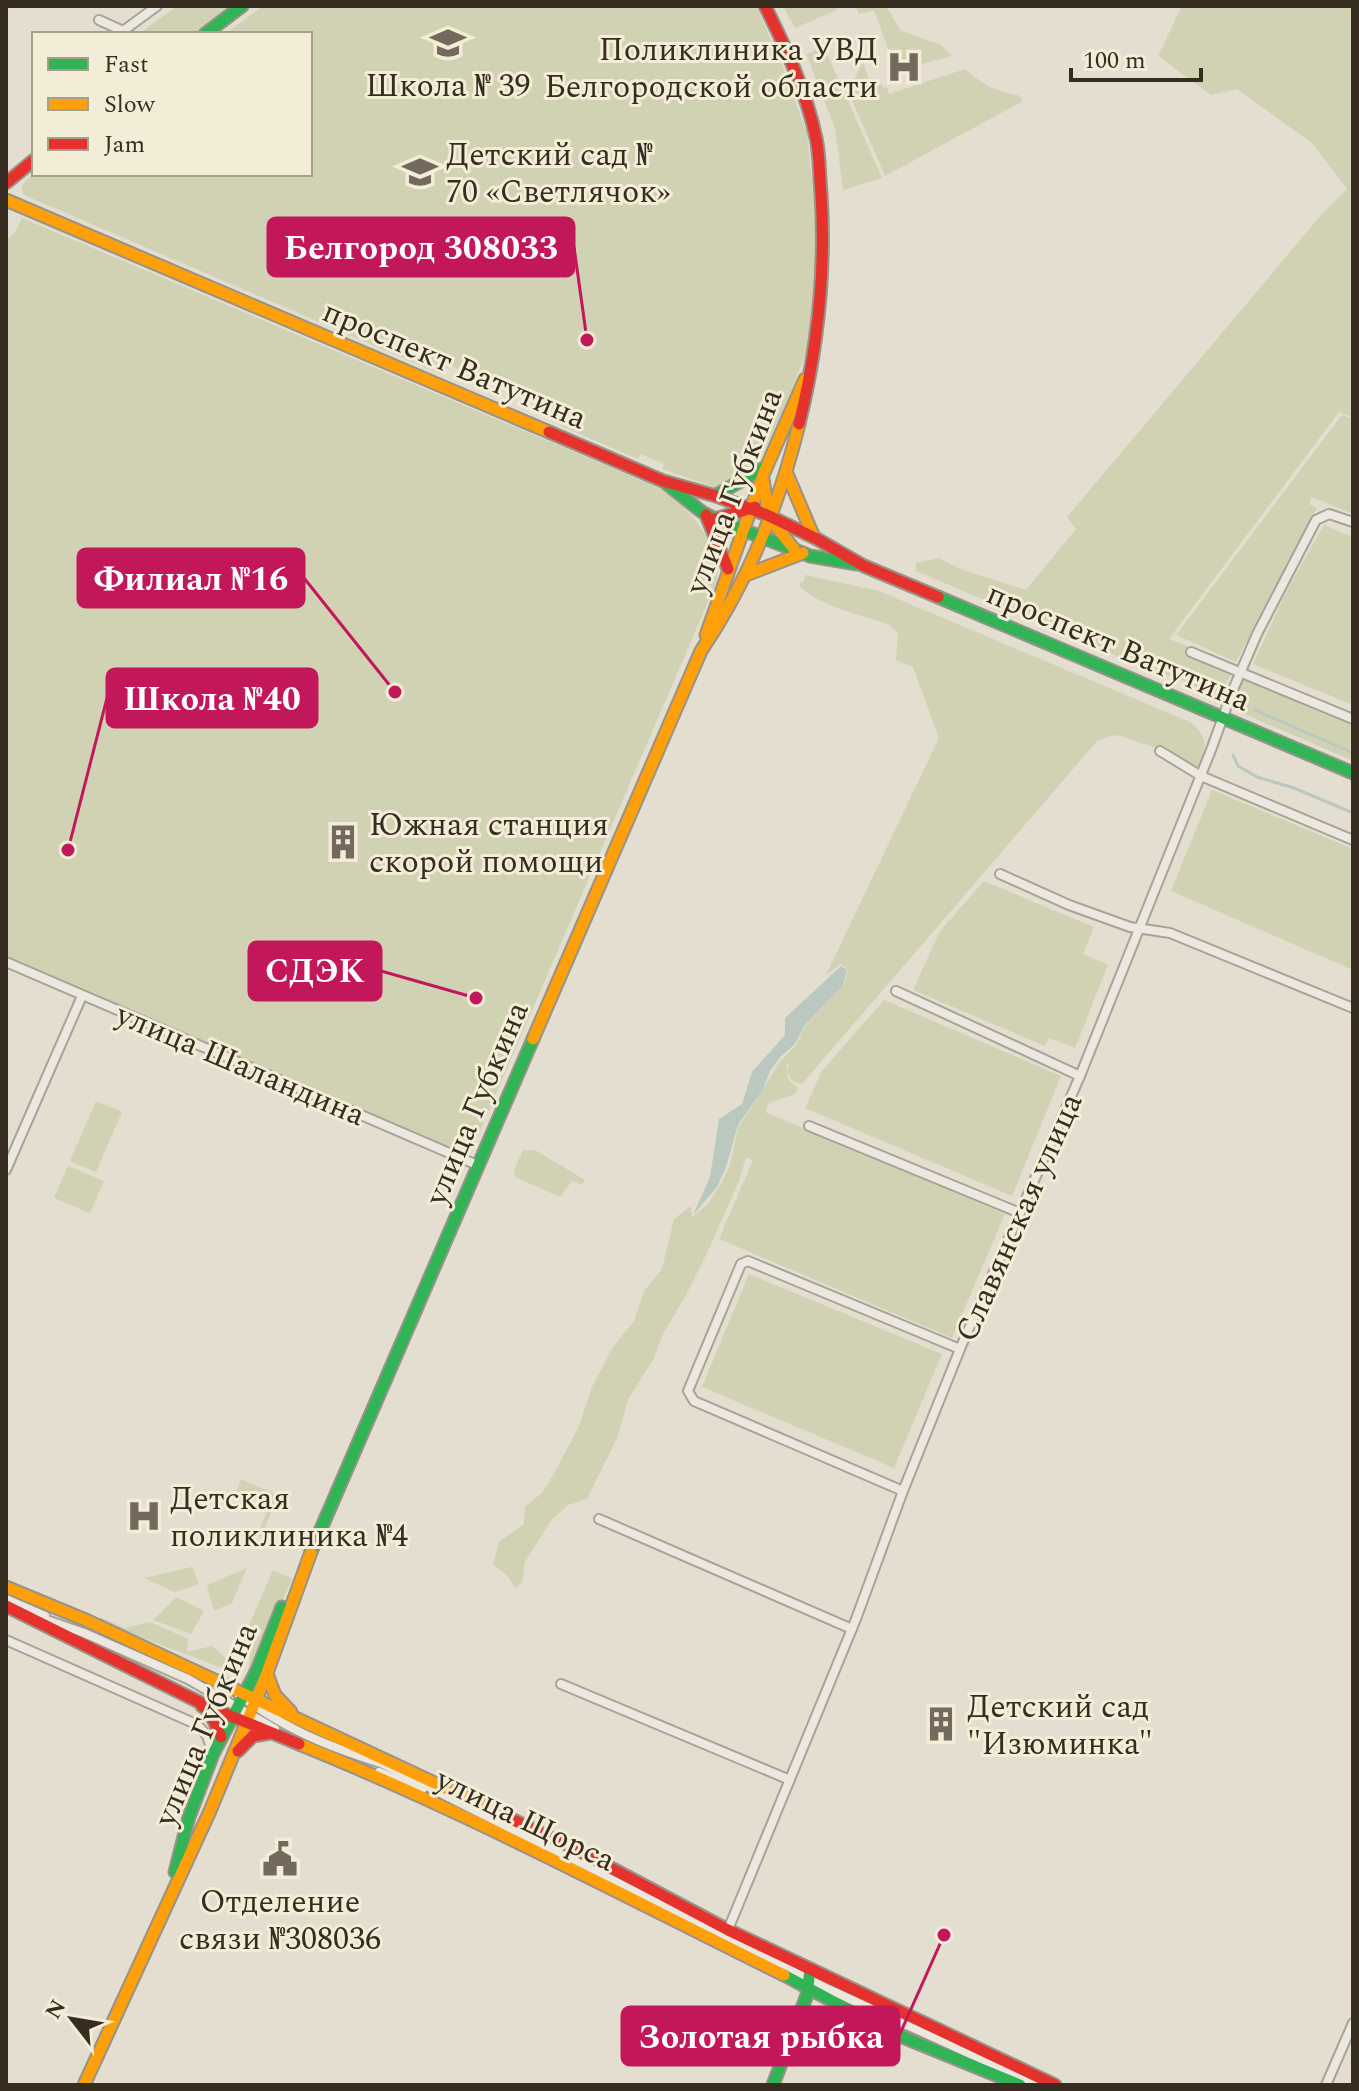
<svg xmlns="http://www.w3.org/2000/svg" width="1359" height="2091" font-family="Spectral,serif">
  <style>
    .green { fill: #d0d2b3 }
    .water { fill: #bac8c0 }
    .lines { fill: none; stroke-linecap: round; stroke-linejoin: round }
    .stream { stroke: #bac8c0; stroke-width: 3 }
    .street-casing { stroke: #a8a398; stroke-width: 12 }
    .fast-casing { stroke: #989388; stroke-width: 15 }
    .slow-casing { stroke: #989388; stroke-width: 15 }
    .jam-casing { stroke: #989388; stroke-width: 15 }
    .street { stroke: #ece8df; stroke-width: 8 }
    .fast { stroke: #30b455; stroke-width: 11 }
    .slow { stroke: #ff9f0a; stroke-width: 11 }
    .jam { stroke: #e5322d; stroke-width: 11 }
    .labels { text-anchor: middle; stroke-width: 6; stroke-linejoin: round; paint-order: stroke }
    .poi-label { font-size: 32px; fill: #362c20; stroke: #f3ecd6; text-anchor: start }
    .street-label { font-size: 32px; fill: #362c20; stroke: #f3ecd6 }
    .leader { fill: none; stroke: #c2185b; stroke-width: 3 }
    .callout-dot { fill: #c2185b; stroke: #f3ecd6; stroke-width: 3 }
    .callout { fill: #c2185b; stroke: #c2185b; stroke-width: 3 }
    .callout-label { font-size: 34px; text-anchor: middle; font-weight: bold; fill: #fff }
  </style>
  <rect width="100%" height="100%" fill="#e3decf"/>
  <!-- green -->
  <g class="green">
    <path d="M177,6h54l-39,28h-53z"/>
    <path d="M263,6h493l25,56 26,71 10,96 -1,34 -8,85 -22,56 -28,61 -41,23 -55,-19 2,-5 -23,-10 -3,5 -77,-33 1,-12 -113,-49 -9,9 -416,-179c-6,-11 3,-15 10,-21h276v-140h-85z"/>
    <path d="M783,6h52l2,4 -42,18z"/>
    <path d="M856,6h30l15,25 40,14 11,11 -56,15 -22,-61 -15,4z"/>
    <path d="M1179,6h174v411l-14,-5 -170,227 67,26 -15,27 -10,3 -30,-16 -29,-8 -236,-100v-8l23,-5 24,12 63,20 50,-61 -9,-12 255,-303 25,-25 -34,-45 -76,-55 -26,6 -53,-39 23,-48z"/>
    <path d="M824,47l58,131 -39,12 -8,-62 -29,-74z"/>
    <path d="M863,62l8,25 11,-3 1,4 4,-1 2,7 76,-25c18,16 30,22 53,26l5,6 -138,75 -37,-85z"/>
    <path d="M22,218l639,271c28,18 61,57 56,92l-243,564 -7,7 -9,-1 -452,-195v-717l8,-5z"/>
    <path d="M1342,415l11,4v95l-41,-17 -3,7 8,4 -81,154 -60,-27z"/>
    <path d="M1324,525l29,12v168l-100,-41 33,-72z"/>
    <path d="M805,575l74,16 311,131c20,16 16,27 7,48l-25,-17 -55,-18 -19,5 -296,344 -10,-3 -5,-8 2,-9h-2c-1,12 -1,17 11,23l-3,7 -26,9 -4,9 240,102 -53,124 -233,-99 34,-79 -7,-3 -7,24 -33,74 -20,40 -23,39 -9,24 -26,42 -11,38 -30,61 -19,6 -17,15 -26,42 -3,20 -7,7 -7,-13 -15,-11 6,-23 25,-18 1,-17 18,-15 13,-22 23,-44 13,-39 21,-40 21,-26 10,-30 18,-22 12,-50 17,-13 1,11 16,-13 14,-22 8,-17 8,-37 40,-63 -5,4 23,-24 10,-20 38,-40 4,-15 -7,-6 -15,11 113,-237 -26,-71 -17,-7 2,-26 -8,-9c-25,-9 -75,-20 -91,-40l5,-4z"/>
    <path d="M1249,670l104,43v48l-111,-48c-14,-13 0,-29 7,-43z"/>
    <path d="M1212,790l141,59v121l-182,-79z"/>
    <path d="M984,881l110,46 -11,27 25,11 -33,83 -26,-10 -4,8 -132,-56 27,-59z"/>
    <path d="M884,1000l177,76 -49,120 -207,-88 17,-37z"/>
    <path d="M96,1101l26,11 -26,60 -26,-11z"/>
    <path d="M523,1150h12l50,30 -3,5 -10,-4 -12,16 -45,-20 -1,-7z"/>
    <path d="M68,1166l36,15 -14,32 -36,-15z"/>
    <path d="M749,1274l193,80 -48,114 -192,-81z"/>
    <path d="M241,1479l34,15 2,4 -16,39 -4,-2 13,-31 -34,-12z"/>
    <path d="M192,1567l7,17 -24,8 -31,-14z"/>
    <path d="M247,1568l-15,35 -18,8 -7,-26z"/>
    <path d="M273,1570l19,8 -35,85 -5,9h-4l2,-17 -11,-25 20,7 3,-7 -13,-5z"/>
    <path d="M177,1597l27,14 -13,23 -38,-14z"/>
    <path d="M100,1617l25,11 25,-6 38,17 -1,13 25,-6 29,26 -3,2 -140,-53z"/>
  </g>
  <!-- water -->
  <path class="water" d="M841,966l6,4 -4,16 -38,39 -10,19 -15,13 -10,14 -7,18 -25,36 -12,42 -9,20 -24,28 17,-38 9,-58 23,-15 10,-32 33,-37v-17z"/>
  <g class="lines">
    <!-- stream -->
    <g class="stream">
      <path d="M1255,710l98,43"/>
      <path d="M1233,755l5,11 19,11 37,11 59,25"/>
    </g>
    <!-- street casing -->
    <g class="street-casing">
      <g id="street">
        <path d="M99,20l24,11 34,-25"/>
        <path d="M1191,652l162,67"/>
        <path d="M1160,751l41,25 152,64"/>
        <path d="M1000,874l69,31 61,22 40,6 183,75"/>
        <path d="M6,962l471,203"/>
        <path d="M896,991l184,85"/>
        <path d="M809,1126l211,87"/>
        <path d="M6,1170l76,-174"/>
        <path d="M903,1491l-209,-90 -6,-10 53,-127 7,-3 212,88"/>
        <path d="M599,1519l253,110"/>
        <path d="M6,1599l39,17"/>
        <path d="M38,1617l46,16 104,46 87,50"/>
        <path d="M6,1640l192,85 9,11 6,18"/>
        <path d="M561,1684l229,96"/>
        <path d="M239,1695c50,35 84,50 142,68l447,226 210,96"/>
        <path d="M379,1772l43,18"/>
        <path d="M725,1937l131,-318 47,-128 57,-142 120,-273 131,-326 21,-58 25,-58 59,-114 13,-6 24,8"/>
        <path d="M1326,2085l27,-62"/>
      </g>
    </g>
    <!-- fast casing -->
    <g class="fast-casing">
      <g id="fast">
        <path d="M205,34l37,-28"/>
        <path d="M667,484l35,28 13,7 95,37 47,8"/>
        <path d="M716,495l50,-28"/>
        <path d="M938,597l415,176"/>
        <path d="M311,1552l222,-513"/>
        <path d="M175,1872l14,-55 24,-63 44,-84 25,-63"/>
        <path d="M784,1975l104,56 132,54"/>
        <path d="M773,2085l34,-90 3,-26"/>
      </g>
    </g>
    <!-- slow casing -->
    <g class="slow-casing">
      <g id="slow">
        <path d="M6,200l543,232"/>
        <path d="M787,474l26,61"/>
        <path d="M763,479l6,38 25,32"/>
        <path d="M746,575l57,-22"/>
        <path d="M706,635l57,-160 42,-96"/>
        <path d="M533,1039l168,-388c47,-70 78,-145 98,-227"/>
        <path d="M6,1587l82,34 415,194"/>
        <path d="M267,1674l8,21 16,17"/>
        <path d="M299,1744c166,67 325,152 485,231"/>
        <path d="M84,2085l126,-274 57,-138 44,-121"/>
      </g>
    </g>
    <!-- jam casing -->
    <g class="jam-casing">
      <g id="jam">
        <path d="M765,6c21,42 41,85 51,132 4,18 3,36 5,55 5,79 -3,154 -22,231"/>
        <path d="M6,183l28,-23"/>
        <path d="M549,432l114,49 53,15 51,19 50,24 47,27 74,31"/>
        <path d="M706,515l22,54"/>
        <path d="M715,519l40,-12"/>
        <path d="M6,1606l203,101 90,37"/>
        <path d="M202,1706l8,6 11,25"/>
        <path d="M238,1751l15,-15 17,-3"/>
        <path d="M503,1815l89,43 136,72 327,155"/>
      </g>
    </g>
    <!-- street -->
    <use href="#street" class="street"/>
    <!-- fast -->
    <use href="#fast" class="fast"/>
    <!-- slow -->
    <use href="#slow" class="slow"/>
    <!-- jam -->
    <use href="#jam" class="jam"/>
  </g>
  <!-- icons -->
  <defs>
    <g id="school-bare" transform="scale(2.76)"><path d="M0-5L7-2L0 1L-7-2ZM-4 1L0 2.5L4 1V4Q0 6-4 4Z" fill="#736a5d" stroke="#f3ecd6" stroke-width="2.5" paint-order="stroke"/></g>
    <g id="hospital-bare" transform="scale(2.76)"><path d="M-5-5h3v3.5h4V-5h3V5h-3V1.5h-4V5h-3Z" fill="#736a5d" stroke="#f3ecd6" stroke-width="2.5" paint-order="stroke"/></g>
    <g id="building-bare" transform="scale(2.76)"><path d="M-4-6H4V6H1V3H-1V6H-4ZM-2.5-4.3h1.7v1.8h-1.7ZM.8-4.3h1.7v1.8H.8ZM-2.5-1h1.7V.8h-1.7ZM.8-1h1.7V.8H.8Z" fill="#736a5d" stroke="#f3ecd6" stroke-width="2.5" paint-order="stroke"/></g>
    <g id="civic-bare" transform="scale(2.76)"><path d="M-.6-6.5H3V-4.5H.6V-3L4-1V1h2V6H-6V1h2V-1L-.6-3ZM-1.2 2.5V6h2.4V2.5Z" fill="#736a5d" stroke="#f3ecd6" stroke-width="2.5" paint-order="stroke"/></g>
  </defs>
  <g fill-rule="evenodd">
    <use href="#school-bare" x="448" y="43"/>
    <use href="#hospital-bare" x="904" y="67"/>
    <use href="#school-bare" x="420" y="172"/>
    <use href="#building-bare" x="343" y="842"/>
    <use href="#hospital-bare" x="144" y="1516"/>
    <use href="#building-bare" x="941" y="1724"/>
    <use href="#civic-bare" x="280" y="1859"/>
  </g>
  <g class="labels">
    <!-- poi labels -->
    <g class="poi-label">
      <text x="878" y="60" text-anchor="end">Поликлиника УВД<tspan x="878" dy="37">Белгородской области</tspan></text>
      <text x="448" y="96" text-anchor="middle">Школа № 39</text>
      <text x="446" y="165">Детский сад №<tspan x="446" dy="37">70 «Светлячок»</tspan></text>
      <text x="369" y="835">Южная станция<tspan x="369" dy="37">скорой помощи</tspan></text>
      <text x="170" y="1509">Детская<tspan x="170" dy="37">поликлиника №4</tspan></text>
      <text x="967" y="1717">Детский сад<tspan x="967" dy="37">"Изюминка"</tspan></text>
      <text x="280" y="1912" text-anchor="middle">Отделение<tspan x="280" dy="37">связи №308036</tspan></text>
    </g>
    <!-- street labels -->
    <g class="street-label">
      <text transform="translate(455 364) rotate(23)" y="11">проспект Ватутина</text>
      <text transform="translate(733 491) rotate(-69)" y="11">улица Губкина</text>
      <text transform="translate(1119 646) rotate(23)" y="11">проспект Ватутина</text>
      <text transform="translate(241 1064) rotate(23)" y="11">улица Шаландина</text>
      <text transform="translate(476 1103) rotate(-67)" y="11">улица Губкина</text>
      <text transform="translate(1018 1217) rotate(-66)" y="11">Славянская улица</text>
      <text transform="translate(205 1724) rotate(-67)" y="11">улица Губкина</text>
      <text transform="translate(526 1819) rotate(26)" y="11">улица Щорса</text>
    </g>
  </g>
  <!-- callouts -->
  <path class="leader" d="M587 340L574 247M395 692L304 578M68 850L107 698M476 998L381 971M944 1935L899 2036"/>
  <g class="callout-dot">
    <circle cx="587" cy="340" r="8"/>
    <circle cx="395" cy="692" r="8"/>
    <circle cx="68" cy="850" r="8"/>
    <circle cx="476" cy="998" r="8"/>
    <circle cx="944" cy="1935" r="8"/>
  </g>
  <g class="callout">
    <rect x="268" y="218" width="306" height="58" rx="8"/>
    <rect x="78" y="549" width="226" height="58" rx="8"/>
    <rect x="107" y="669" width="210" height="58" rx="8"/>
    <rect x="249" y="942" width="132" height="58" rx="8"/>
    <rect x="622" y="2007" width="277" height="58" rx="8"/>
  </g>
  <g class="callout-label">
    <text x="421" y="259">Белгород 308033</text>
    <text x="191" y="590">Филиал №16</text>
    <text x="212" y="710">Школа №40</text>
    <text x="315" y="982">СДЭК</text>
    <text x="761" y="2048">Золотая рыбка</text>
  </g>
  <!-- border -->
  <rect width="1359" height="2091" fill="none" stroke="#362c20" stroke-width="16"/>
  <!-- legend -->
  <rect x="32" y="32" width="280" height="144" fill="#f3ecd6" stroke="#a79f8d" stroke-width="2"/>
  <rect x="48" y="58" width="40" height="12" fill="#30b455" stroke="#a79f8d" stroke-width="2"/>
  <text x="104" y="72" font-size="24" fill="#362c20">Fast</text>
  <rect x="48" y="98" width="40" height="12" fill="#ff9f0a" stroke="#a79f8d" stroke-width="2"/>
  <text x="104" y="112" font-size="24" fill="#362c20">Slow</text>
  <rect x="48" y="138" width="40" height="12" fill="#e5322d" stroke="#a79f8d" stroke-width="2"/>
  <text x="104" y="152" font-size="24" fill="#362c20">Jam</text>
  <!-- north arrow -->
  <g transform="translate(72 2019) rotate(301)" stroke="#f3ecd6" stroke-width="6" paint-order="stroke">
  <path d="M0-6L14 30L0 20L-14 30Z" fill="#362c20"/>
  <text y="-12" font-size="22" font-weight="bold" text-anchor="middle" fill="#362c20">N</text>
  </g>
  <!-- scale -->
  <path d="M1071 68v12h130v-12" fill="none" stroke="#362c20" stroke-width="4"/>
  <text x="1083" y="68" font-size="24" fill="#362c20" stroke="#f3ecd6" stroke-width="6" paint-order="stroke">100 m</text>
</svg>
